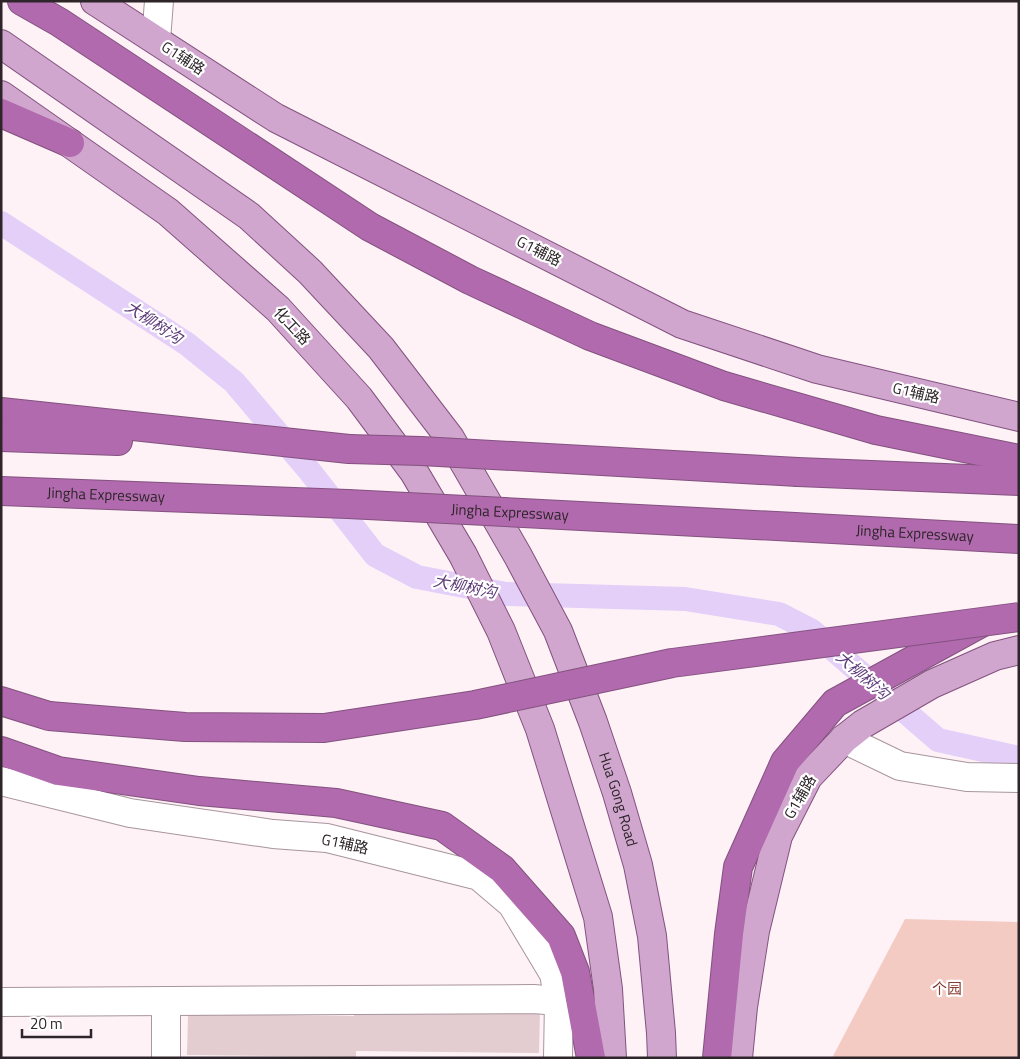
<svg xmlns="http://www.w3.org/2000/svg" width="1020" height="1059" font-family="'Titillium Web','Noto Sans SC',sans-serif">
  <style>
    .green { fill: #f4cbc3 }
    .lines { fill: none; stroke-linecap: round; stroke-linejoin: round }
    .canal { stroke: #e4cff8; stroke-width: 24 }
    .building { fill: #e3cdd0 }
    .minor-casing { stroke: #a8959d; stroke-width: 30 }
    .major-casing { stroke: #83527f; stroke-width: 30 }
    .highway-casing { stroke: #83527f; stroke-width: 30 }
    .minor { stroke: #fff; stroke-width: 28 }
    .major { stroke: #d0a6ce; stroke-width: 28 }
    .highway { stroke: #b16aad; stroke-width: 28 }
    .highway-bridge-casing { stroke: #83527f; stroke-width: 30; stroke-linecap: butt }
    .highway-bridge { stroke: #b16aad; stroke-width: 28 }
    .labels { text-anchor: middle; stroke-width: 4.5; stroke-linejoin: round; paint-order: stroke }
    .street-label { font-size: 15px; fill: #2d2529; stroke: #fff }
    .park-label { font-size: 15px; fill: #863c30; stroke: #fff }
    .water-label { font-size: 16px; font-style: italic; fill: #5d3b79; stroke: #fff }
  </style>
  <rect width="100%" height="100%" fill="#fef2f7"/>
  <!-- green -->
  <path class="green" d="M905,919l114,3v136h-187z"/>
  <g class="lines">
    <!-- canal -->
    <path class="canal" d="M1,223l186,121 47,38 74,87 67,86 42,22 89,17 179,5 94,15 33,17 126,109 81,18"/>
  </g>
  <!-- building -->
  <path class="building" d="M354,1007l186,2 -1,44 -183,-2v6l-169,-2 1,-41 166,2z"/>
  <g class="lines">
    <!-- minor casing -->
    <g class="minor-casing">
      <g id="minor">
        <path d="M156,40l3,-39"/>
        <path d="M844,739l56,27 67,11 52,1"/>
        <path d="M1,781l129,32 143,21 54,4 152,38 33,28 42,70 5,27 -1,57"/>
        <path d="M166,1001v57"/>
        <path d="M1,1002l532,-3 26,2"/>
      </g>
    </g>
    <!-- major casing -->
    <g class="major-casing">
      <g id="major">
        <path d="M95,1l181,117 406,206 135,45 202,48"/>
        <path id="s1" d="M1,44l248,172 61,56 71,76 69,90 68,118 40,75 35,91 24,71 21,72 14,71 9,97 1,25"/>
        <path d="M1,95l167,117 110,97 81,89 55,74 49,83 38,76 39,98 58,188 10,72 4,69"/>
        <path d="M738,1058l5,-51 12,-76 23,-95 30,-59 36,-38 19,-15 69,-40 63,-28 24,-6"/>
      </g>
    </g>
    <!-- highway casing -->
    <g class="highway-casing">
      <g id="highway">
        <path d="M22,1l37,21 311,205 100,53 120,56 134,50 152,44 143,29"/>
        <path d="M1,113l69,30"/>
        <path d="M1,412l348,37"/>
        <path d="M1,437l117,4"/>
        <path d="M798,472l221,9"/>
        <path id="s2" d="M1,491l347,13"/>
        <path id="s3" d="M795,527l224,12"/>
        <path d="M1,701l48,15"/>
        <path d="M1,751l57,20 141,20 137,12 106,23 60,43 59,67 14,36 16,86"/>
        <path d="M717,1058l12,-124 9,-67 47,-105 50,-59 146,-80"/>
      </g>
    </g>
    <!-- minor -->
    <use href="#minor" class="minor"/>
    <!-- major -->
    <use href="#major" class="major"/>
    <!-- highway -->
    <use href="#highway" class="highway"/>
    <!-- highway-bridge casing -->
    <g class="highway-bridge-casing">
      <g id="highway-bridge">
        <path d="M349,449l72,2 377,21"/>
        <path id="s4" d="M348,504l447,23"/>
        <path d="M49,716l136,11 139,1 151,-23 197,-42 347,-46"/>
      </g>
    </g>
    <!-- highway-bridge -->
    <use href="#highway-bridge" class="highway-bridge"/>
  </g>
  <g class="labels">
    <!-- street labels -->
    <g class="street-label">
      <text transform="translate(183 58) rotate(33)" y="5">G1辅路</text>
      <text transform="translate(539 251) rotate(27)" y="5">G1辅路</text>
      <text transform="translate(292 326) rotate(47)" y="5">化工路</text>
      <text transform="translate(916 393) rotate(13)" y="5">G1辅路</text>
      <text dy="5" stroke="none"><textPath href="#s2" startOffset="105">Jingha Expressway</textPath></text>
      <text dy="5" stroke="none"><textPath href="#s4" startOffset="162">Jingha Expressway</textPath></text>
      <text dy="5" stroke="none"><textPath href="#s3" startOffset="120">Jingha Expressway</textPath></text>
      <text transform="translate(800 797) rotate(-60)" y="5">G1辅路</text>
      <text dy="5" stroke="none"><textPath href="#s1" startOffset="1002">Hua Gong Road</textPath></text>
      <text transform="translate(345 844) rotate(12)" y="5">G1辅路</text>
    </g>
    <!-- park labels -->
    <g class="park-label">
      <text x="947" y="994">个园</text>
    </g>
    <!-- water labels -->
    <g class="water-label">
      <text transform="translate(154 322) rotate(33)" y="6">大柳树沟</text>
      <text transform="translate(465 586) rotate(11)" y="6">大柳树沟</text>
      <text transform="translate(863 675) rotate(41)" y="6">大柳树沟</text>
    </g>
  </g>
  <!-- border -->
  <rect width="1020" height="1059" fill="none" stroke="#2d2529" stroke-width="5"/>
  <!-- scale -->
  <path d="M22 1029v8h69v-8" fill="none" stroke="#2d2529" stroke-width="2.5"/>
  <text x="30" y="1029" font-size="15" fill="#2d2529" stroke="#ffffff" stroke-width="4" paint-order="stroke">20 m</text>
</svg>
